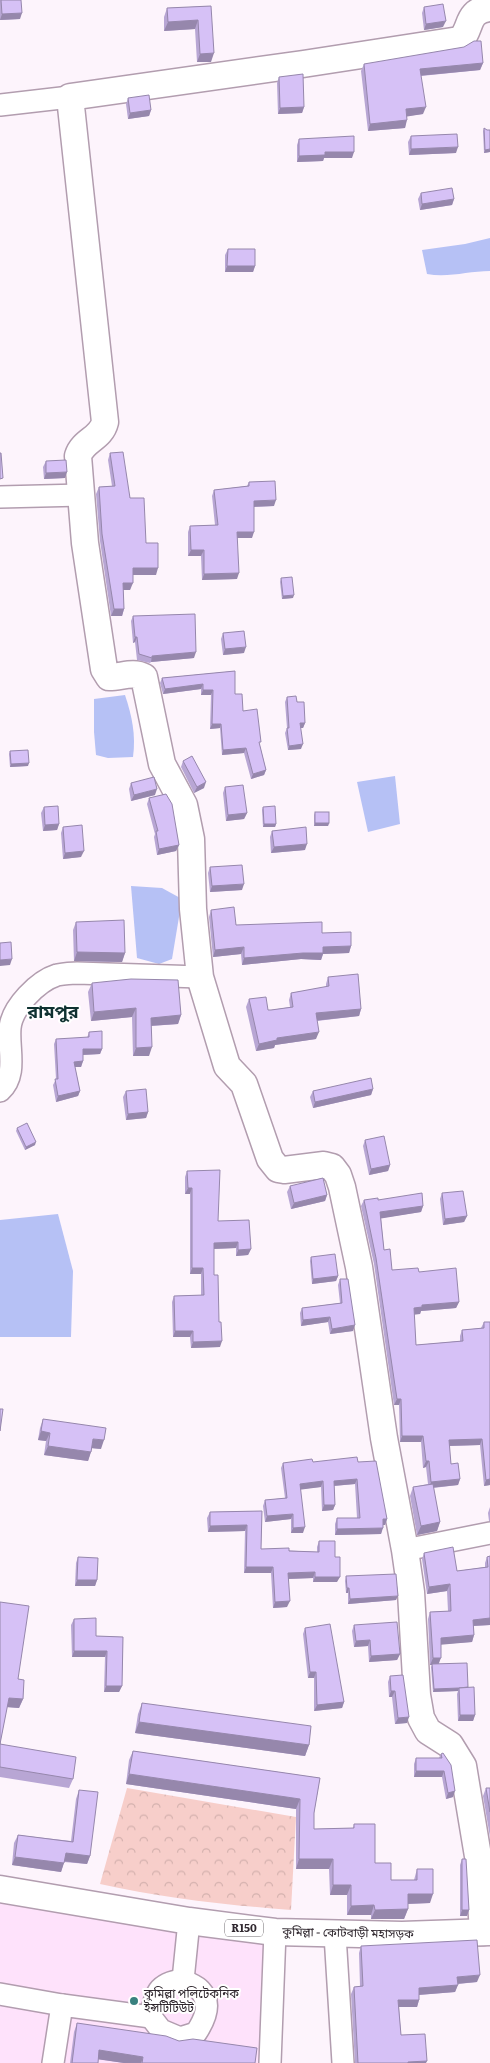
<svg xmlns="http://www.w3.org/2000/svg" width="490" height="2063" font-family="Literata,'Noto Sans Bengali',serif">
  <style>
    .built { fill: #fee2fb }
    .park { fill: url(#park-crowns) }
    .water { fill: #b6c1f5 }
    .lines { fill: none; stroke-linecap: round; stroke-linejoin: round }
    .minor-casing { stroke: #b29daf; stroke-width: 24 }
    .major-casing { stroke: #b29daf; stroke-width: 29 }
    .minor { stroke: #fff; stroke-width: 21 }
    .major { stroke: #fff; stroke-width: 26 }
    .wall { fill: #b8a6d4 }
    .shaded-wall { fill: #9687ac }
    .building { fill: #d6c1f6; stroke: #9687ac }
    .poi-dot { fill: #39817f; stroke: #fff; stroke-width: 2 }
    .labels { text-anchor: middle; stroke-width: 4; stroke-linejoin: round; paint-order: stroke }
    .shield { fill: #fff; stroke: #6d686d; stroke-width: 1 }
    .shield-label { font-size: 11px; font-weight: bold; fill: #2f272e }
    .street-label { font-size: 12px; fill: #2f272e; stroke: #fff }
    .poi-label { font-size: 12px; fill: #2f272e; stroke: #fff; text-anchor: start }
    .district-label { font-size: 18px; font-weight: bold; fill: #0f3231; stroke: #fff }
  </style>
  <defs>
    <pattern id="park-crowns" width="20" height="18" patternUnits="userSpaceOnUse" patternTransform="scale(1.25)"><rect width="20" height="18" fill="#f7ceca"/><path d="M2 6a3 3 0 1 1 6 0M12 15a3 3 0 1 1 6 0" fill="none" stroke="#d4b1ae"/></pattern>
  </defs>
  <rect width="100%" height="100%" fill="#fdf4fc"/>
  <!-- built -->
  <path class="built" d="M0,1896l272,43 -9,124h-263z"/>
  <!-- park -->
  <path class="park" d="M127,1788l169,29 -5,93c-64,-5 -129,-12 -191,-26z"/>
  <!-- water -->
  <g class="water">
    <path d="M490,238v33c-21,0 -42,7 -63,3l-5,-24 43,-6z"/>
    <path d="M125,695c7,21 11,40 8,62l-25,1 -12,-3 -2,-23v-33z"/>
    <path d="M395,776l5,48 -32,8 -11,-50z"/>
    <path d="M131,886l31,2 20,11 -10,60 -13,5 -22,-6z"/>
    <path d="M58,1214l15,57 -2,66h-71v-117z"/>
  </g>
  <g class="lines">
    <!-- minor casing -->
    <g class="minor-casing">
      <g id="minor">
        <path d="M0,105l70,-8"/>
        <path d="M0,497l82,-2"/>
        <path d="M0,1091c18,-16 8,-42 10,-63 2,-21 28,-47 47,-53 6,-1 13,-2 20,-2l123,4"/>
        <path d="M405,1550l85,-17"/>
        <path d="M335,1935l8,128"/>
        <path d="M183,1980c5,3 14,6 17,10 13,14 4,31 -4,43l-16,5 -19,-8 -10,-13c3,-23 7,-34 32,-37z"/>
        <path d="M183,1980l6,-59"/>
        <path d="M0,1994l62,11"/>
        <path d="M53,2063l9,-58 89,12"/>
        <path d="M270,2063l5,-131"/>
      </g>
    </g>
    <!-- major casing -->
    <g class="major-casing">
      <g id="major">
        <path d="M0,1889l189,32 86,11 127,3 88,-3"/>
        <path d="M483,1932l-5,-76 -15,-90 -13,-21 -22,-14 -7,-13 -4,-23 -6,-103 -6,-42 -21,-112 -25,-171 -17,-80 -4,-12 -6,-8 -8,-2 -40,5 -6,-1 -8,-10 -26,-75 -17,-18 -27,-89 -7,-68 -2,-70 -7,-34 -22,-41 -18,-87c-11,-6 -22,0 -35,0l-5,-8 -19,-126 -7,-87c5,-16 23,-17 27,-34l-35,-325 233,-33 156,-24c14,-9 5,-29 31,-32"/>
      </g>
    </g>
    <!-- minor -->
    <use href="#minor" class="minor"/>
    <!-- major -->
    <use href="#major" class="major"/>
  </g>
  <!-- wall -->
  <g class="wall">
    <path d="M0,0h21l-1,19 -20,1z"/>
    <path d="M211,6v56h-14l-2,-33 -31,2v-14l3,-9z"/>
    <path d="M424,7l19,20 -19,3 -2,-17z"/>
    <path d="M483,63l-3,7 -59,6 2,38 -16,2 -2,12 -37,3 -7,-60 3,-7z"/>
    <path d="M279,77l25,30 -2,6 -24,1 -1,-31z"/>
    <path d="M128,98l23,12 -2,6 -21,3 -2,-15z"/>
    <path d="M484,128l3,2h3v22l-6,1 -1,-22z"/>
    <path d="M411,136l45,17 -47,2 -1,-13z"/>
    <path d="M299,139l53,19h-28l-1,3 -26,1v-17z"/>
    <path d="M421,193l33,6 -2,6 -32,5 -2,-11z"/>
    <path d="M228,249l27,17 -2,6h-28v-17z"/>
    <path d="M110,453l20,45 16,45 10,32h-23l-3,15h-7l1,19 -2,7h-11l-11,-75 -4,-47 3,-7 13,-1 -4,-26z"/>
    <path d="M46,461l19,17 -21,1 -1,-12z"/>
    <path d="M249,482l25,24 -20,1 -2,31h-15v41l-35,1 -1,-24h-13v-24l2,-6 25,-1 -3,-29 2,-6 33,-4z"/>
    <path d="M281,578l12,20 -11,1 -2,-17z"/>
    <path d="M133,616l61,42 -43,4 -1,1 -13,-3 -2,-18 -2,1 -2,-22z"/>
    <path d="M223,633l21,20 -21,2 -2,-16z"/>
    <path d="M235,671v23l25,52 6,24 -2,5 -13,4 -7,-26 -22,2 -2,-27 -10,1 1,-34h-10v-6l-38,5 -3,-11 2,-5z"/>
    <path d="M287,697l10,5 8,21 -2,5h-3l1,21 -13,1 -3,-17 2,-5 -2,-26z"/>
    <path d="M10,751l18,15 -18,1 -1,-13z"/>
    <path d="M183,761l21,27 -10,5 -13,-26z"/>
    <path d="M131,783l24,12 -24,6 -2,-12z"/>
    <path d="M225,787l22,26 -3,6 -18,2 -3,-28z"/>
    <path d="M149,798l30,47 -3,6 -19,4 -3,-18 1,-3 -8,-30z"/>
    <path d="M44,807l15,17 -2,6 -14,1 -2,-18z"/>
    <path d="M263,807l13,17 -1,3h-12l-1,-17z"/>
    <path d="M315,812l14,11 -1,3h-14v-11z"/>
    <path d="M63,827l18,30 -18,2 -2,-26z"/>
    <path d="M272,831l33,19 -34,3 -1,-16z"/>
    <path d="M210,867l32,23 -32,2 -2,-19z"/>
    <path d="M211,910l25,15 86,8 29,13 -2,7 -26,1 -2,6 -20,-1 -59,6 -1,-11 -28,3 -4,-40z"/>
    <path d="M76,922l49,31 -3,9 -48,-1 -1,-31z"/>
    <path d="M328,977l33,32 -2,7 -42,5 -1,18 -41,6 -1,3 -18,3 -10,-44 3,-8 19,11h3l19,-3 -1,-7 2,-7 35,-6v-3z"/>
    <path d="M92,983l89,32 -3,9 -27,2 -2,30h-16l-1,-39 -41,4 -3,-29z"/>
    <path d="M89,1032l13,17 -2,5 -17,1v6l-2,6h-6l5,24 -2,5 -22,6 -3,-17 3,-6 -2,-35 2,-5 31,-1z"/>
    <path d="M373,1089l-2,6 -58,13 -3,-11 3,-6z"/>
    <path d="M126,1091l22,21 -2,6 -20,2 -3,-23z"/>
    <path d="M17,1128l18,17 -10,5 -9,-19z"/>
    <path d="M365,1140l25,25 -2,6 -19,4 -6,-29z"/>
    <path d="M187,1171l31,50 33,28 -3,6 -12,1v-8l-22,1v26l5,47 1,25 -29,1 -1,-11h-17l-1,-35 2,-6 27,-1v-21h-11v-80h-5v-17z"/>
    <path d="M290,1186l37,9 -2,6 -34,8 -4,-17z"/>
    <path d="M442,1193l25,23 -3,6 -21,3 -3,-26z"/>
    <path d="M364,1200h14l45,6 -2,6 -40,6 3,32 8,20 27,2 40,30 -3,6 -35,3 -1,3h-6l2,31 44,-4v-5l2,-6 19,-2 3,-6 6,163 -6,1 -4,-41 -31,1 2,18 9,15 -2,6 -25,3 7,34 -3,9 -20,4 -7,-39 3,-9 15,-3 -2,-17 -3,1 -2,-26h-21l-1,-37h-5l-20,-141 -13,-58z"/>
    <path d="M311,1257l27,19 -2,5 -24,3 -2,-23z"/>
    <path d="M340,1279l13,52 -23,3 -2,-12 -27,4 -1,-13 2,-5 38,-5 -2,-18z"/>
    <path d="M43,1419l58,30 -9,-1 -4,13 -44,-6 2,-14 -8,-1 2,-12z"/>
    <path d="M313,1462h45l29,57 -2,6h-2l-2,9 -46,1v-11l2,-6h20l-2,-34 -21,2 1,19 -2,5 -11,1 -1,-24 -21,2 3,44h-12v-14l-26,3 -2,-16 2,-6 20,-2 -4,-30 2,-5z"/>
    <path d="M490,1507v14h-1l-1,-8z"/>
    <path d="M262,1511l-1,38 56,3v-5l2,-6 16,16 2,25h-24v-4l-25,1 -1,28 -14,1 -2,-35h-27l1,-42 -37,1 -1,-14 3,-6z"/>
    <path d="M424,1553l33,18 28,-4v-4l2,-6 3,-1v69l-16,1v9l-2,7 -31,2 -2,20 29,23 7,28 -2,6h-15l-1,-27 1,-3 -25,1 -2,-25 1,-2h-2l-2,-46 2,-7 18,-1 -1,-20 -20,3 -5,-35z"/>
    <path d="M78,1557l19,23 -2,6h-20l1,-23z"/>
    <path d="M346,1576l50,24 -48,4v-11h-2l-1,-12z"/>
    <path d="M0,1602l23,97 -4,9 -12,-1 -7,37 73,35 -4,9 -69,-11z"/>
    <path d="M74,1619l22,17 27,1 -1,49 -3,6h-15l1,-35h-33l-1,-32z"/>
    <path d="M354,1625l46,29 -3,6 -28,2 -1,-16 -14,1 -2,-16z"/>
    <path d="M305,1628l39,74 -2,6 -28,3v-33h-6l-5,-44z"/>
    <path d="M390,1676l17,47 -12,1 -3,-27h-3l-1,-15z"/>
    <path d="M142,1703l167,42 -4,11 -170,-23 3,-19z"/>
    <path d="M133,1751l187,27 -6,35v16l39,-1 1,-4 21,39 16,17h23l3,-11 13,34 -22,1v5l-4,10h-33v-4h-24v-20h-17l-1,-26h-33v-60l-170,-25 3,-24z"/>
    <path d="M441,1754l12,43 -7,2 -4,-22h-28v-13l2,-6h23z"/>
    <path d="M486,1788h4v49l-7,-41z"/>
    <path d="M79,1790l11,66 -3,8 -23,-2 -3,10 -49,-7 2,-22 4,-8 53,6 5,-42z"/>
    <path d="M462,1859l7,51 -2,6h-7v-51z"/>
    <path d="M361,1946l116,36 -19,2 -3,8 -36,3v5l-2,7h-18l2,28 25,28h-71l-4,-69 3,-7 6,-1 -1,-33z"/>
    <path d="M77,2023l102,18 76,22h-131l-26,-4v4h-28l4,-31z"/>
  </g>
  <!-- shaded-wall -->
  <g class="shaded-wall">
    <path d="M22,13l-2,6 -20,1 2,-6z"/>
    <path d="M198,20l-3,9 -31,2 4,-9z"/>
    <path d="M446,21l-3,6 -19,3 2,-6z"/>
    <path d="M214,53l-3,9h-14l3,-8z"/>
    <path d="M483,63l-3,7 -63,6 3,-7z"/>
    <path d="M304,107l-2,6 -24,1 2,-6z"/>
    <path d="M426,107l-3,7 -19,3 2,-8z"/>
    <path d="M151,110l-2,6 -21,3 2,-6z"/>
    <path d="M407,120l-2,8 -37,3 2,-7z"/>
    <path d="M458,147l-2,6 -47,2 2,-6z"/>
    <path d="M490,149v3l-6,1 1,-3z"/>
    <path d="M325,152h29l-2,6h-28l-1,3 -26,1 2,-6z"/>
    <path d="M454,199l-2,6 -32,5 2,-6z"/>
    <path d="M227,266h28l-2,6h-28z"/>
    <path d="M67,472l-2,6 -21,1 2,-6z"/>
    <path d="M276,500l-2,6 -23,1 3,-6z"/>
    <path d="M237,532h17l-2,6h-17z"/>
    <path d="M191,550h13l-3,6h-13z"/>
    <path d="M133,568h25l-2,7h-26z"/>
    <path d="M239,573l-2,6 -35,1 2,-6z"/>
    <path d="M123,583h10l-3,7h-10z"/>
    <path d="M294,595l-1,3 -11,1 1,-3z"/>
    <path d="M114,609h10l-2,7h-11z"/>
    <path d="M135,637h2l-2,5 -2,1z"/>
    <path d="M246,647l-2,6 -21,2 2,-6z"/>
    <path d="M196,652l-2,6 -43,4 1,-6z"/>
    <path d="M203,684l-2,5 -38,5 2,-5z"/>
    <path d="M203,690h10l-2,5h-10z"/>
    <path d="M300,723h5l-2,5h-5z"/>
    <path d="M212,724h9l-1,4 -10,1z"/>
    <path d="M303,744l-2,5 -13,1 1,-4z"/>
    <path d="M246,748l-2,5 -22,2 1,-5z"/>
    <path d="M29,763l-1,3 -18,1 1,-3z"/>
    <path d="M266,770l-2,5 -13,4 2,-5z"/>
    <path d="M206,782l-2,6 -10,5 3,-6z"/>
    <path d="M157,789l-2,6 -24,6 3,-6z"/>
    <path d="M247,813l-3,6 -18,2 2,-6z"/>
    <path d="M315,823h14l-1,3h-14z"/>
    <path d="M59,824l-2,6 -14,1 2,-6z"/>
    <path d="M264,824h12l-1,3h-12z"/>
    <path d="M307,844l-2,6 -34,3 3,-6z"/>
    <path d="M179,845l-3,6 -19,4 2,-6z"/>
    <path d="M84,851l-3,6 -18,2 2,-6z"/>
    <path d="M244,884l-2,6 -32,2 2,-6z"/>
    <path d="M351,946l-2,7 -26,1 -2,6 -20,-1 -59,6 2,-7 79,-11z"/>
    <path d="M244,947l-3,7 -28,3 2,-7z"/>
    <path d="M77,952l48,1 -3,9 -48,-1z"/>
    <path d="M12,959l-2,6 -10,1v-6z"/>
    <path d="M136,1008l-4,9 -41,4 3,-9z"/>
    <path d="M361,1009l-2,7 -46,5 3,-8z"/>
    <path d="M181,1015l-3,9 -30,2 3,-8z"/>
    <path d="M319,1032l-3,7 -41,6 -1,3 -18,3 3,-7 18,-6z"/>
    <path d="M152,1047l-3,9h-16l3,-8z"/>
    <path d="M83,1049h19l-2,5 -19,1z"/>
    <path d="M83,1061l-2,6h-9l2,-5z"/>
    <path d="M373,1089l-2,6 -58,13 2,-6z"/>
    <path d="M80,1091l-2,5 -22,6 2,-6z"/>
    <path d="M148,1112l-2,6 -20,2 2,-6z"/>
    <path d="M36,1142l-1,3 -10,5 1,-3z"/>
    <path d="M390,1165l-2,6 -19,4 2,-6z"/>
    <path d="M188,1188h4l-2,6h-5z"/>
    <path d="M327,1195l-2,6 -34,8 3,-6z"/>
    <path d="M423,1206l-2,6 -43,7 2,-7z"/>
    <path d="M467,1216l-3,6 -21,3 2,-6z"/>
    <path d="M238,1242l-2,6 -24,1 2,-6z"/>
    <path d="M251,1249l-3,6 -12,1 2,-6z"/>
    <path d="M192,1268h11l-2,6h-11z"/>
    <path d="M338,1276l-2,5 -24,3 1,-5z"/>
    <path d="M459,1302l-3,6 -35,3 -1,3 -8,1 2,-7 8,-3z"/>
    <path d="M330,1317l-2,5 -27,4 2,-6z"/>
    <path d="M355,1325l-2,6 -23,3 2,-5z"/>
    <path d="M175,1331h18l-3,6h-17z"/>
    <path d="M222,1341l-2,6 -29,1 2,-6z"/>
    <path d="M397,1399h4l-2,6h-5z"/>
    <path d="M41,1431l9,2 -4,8 -8,-1z"/>
    <path d="M402,1436h21l-2,6h-21z"/>
    <path d="M93,1439l11,1 -3,9 -11,-1z"/>
    <path d="M482,1439l-2,6 -33,1 2,-6z"/>
    <path d="M48,1446l43,6 -3,9 -44,-6z"/>
    <path d="M426,1461h3l-3,6 -3,1z"/>
    <path d="M357,1479l-2,5 -23,2 2,-5z"/>
    <path d="M460,1479l-2,6 -29,3 2,-6z"/>
    <path d="M490,1479v6l-6,1 2,-6z"/>
    <path d="M323,1481l-2,6 -23,3 2,-6z"/>
    <path d="M324,1505h11l-2,5 -11,1z"/>
    <path d="M293,1514l-2,5 -26,3 2,-6z"/>
    <path d="M383,1519h4l-2,6h-4z"/>
    <path d="M440,1522l-3,9 -20,4 4,-9z"/>
    <path d="M247,1525l-2,6 -37,1 2,-6z"/>
    <path d="M305,1527l-2,6h-12l2,-5z"/>
    <path d="M383,1528l-2,6 -46,1 2,-6z"/>
    <path d="M246,1567h27l-2,6h-27z"/>
    <path d="M315,1572l-2,6 -27,1 2,-6z"/>
    <path d="M315,1577h25l-3,5h-24z"/>
    <path d="M77,1580h20l-2,6h-20z"/>
    <path d="M450,1584l-3,7 -20,3 2,-7z"/>
    <path d="M347,1588h2l-1,5h-2z"/>
    <path d="M398,1596l-2,4 -48,4 2,-5z"/>
    <path d="M290,1601l-3,6 -14,1 2,-6z"/>
    <path d="M490,1618v7l-19,1 2,-6z"/>
    <path d="M474,1635l-2,7 -34,3 3,-7z"/>
    <path d="M370,1640l-2,6 -14,1 2,-6z"/>
    <path d="M74,1651h33l-2,6h-33z"/>
    <path d="M400,1654l-3,6 -28,2 2,-6z"/>
    <path d="M433,1658h8l-3,7h-8z"/>
    <path d="M310,1672h6l-2,6h-6z"/>
    <path d="M106,1686h16l-3,6h-15z"/>
    <path d="M459,1688l-1,3 -25,1 1,-3z"/>
    <path d="M391,1691h4l-3,6h-3z"/>
    <path d="M9,1698l14,1 -4,9 -13,-1z"/>
    <path d="M344,1702l-2,6 -28,3 3,-6z"/>
    <path d="M460,1715h15l-2,6h-15z"/>
    <path d="M409,1717l-2,6 -12,1 3,-6z"/>
    <path d="M139,1722l170,23 -4,11 -170,-23z"/>
    <path d="M416,1771h28l-2,6h-28z"/>
    <path d="M129,1774l171,25 -4,10 -170,-25z"/>
    <path d="M455,1791l-2,6 -7,2 2,-6z"/>
    <path d="M66,1853l24,3 -3,8 -25,-3z"/>
    <path d="M15,1857l49,6 -3,9 -49,-7z"/>
    <path d="M299,1859h34l-4,10h-33z"/>
    <path d="M333,1885h18l-4,10h-17z"/>
    <path d="M408,1894h25l-3,9 -26,1z"/>
    <path d="M374,1905l-3,10h-24l4,-9z"/>
    <path d="M408,1909l-4,10h-33l4,-9z"/>
    <path d="M462,1910h7l-2,6h-7z"/>
    <path d="M480,1975l-3,7 -22,2 2,-7z"/>
    <path d="M458,1985l-3,7 -38,3 2,-7z"/>
    <path d="M398,2000h21l-2,7h-21z"/>
    <path d="M99,2050l44,7 -2,6h-17l-28,-4z"/>
    <path d="M427,2061l-1,2h-18v-1z"/>
  </g>
  <!-- building -->
  <g class="building">
    <path d="M1,0h20l1,13 -20,1z"/>
    <path d="M443,4l3,17 -20,3 -2,-17z"/>
    <path d="M211,6l3,47 -14,1 -2,-34 -30,2 -1,-14z"/>
    <path d="M474,41h7l2,22 -63,6 6,38 -20,2 1,11 -37,4 -6,-60 100,-17z"/>
    <path d="M303,74l1,33 -24,1 -1,-31z"/>
    <path d="M149,95l2,15 -21,3 -2,-15z"/>
    <path d="M484,128l3,2h3v19l-5,1z"/>
    <path d="M457,134l1,13 -47,2v-13z"/>
    <path d="M354,136v16h-29v3l-26,1v-17z"/>
    <path d="M452,188l2,11 -32,5 -1,-11z"/>
    <path d="M228,249h27v17h-28z"/>
    <path d="M123,452l7,46h14l2,45h12v25h-25v15h-10l1,26h-10l-12,-75 -3,-47 16,-1 -5,-33z"/>
    <path d="M0,453h1l2,25 -3,1z"/>
    <path d="M66,460l1,12 -21,1v-12z"/>
    <path d="M275,481l1,19 -22,1v31h-17l2,41 -35,1v-24h-13l-1,-24 28,-1 -4,-35 35,-4v-4z"/>
    <path d="M292,577l2,18 -11,1 -2,-18z"/>
    <path d="M195,614l1,38 -44,4v2l-13,-4 -2,-17h-2l-2,-21z"/>
    <path d="M244,631l2,16 -21,2 -2,-16z"/>
    <path d="M235,671v23h7l1,17 14,-2 4,33h-2l7,28 -13,4 -7,-26 -23,2 -2,-26h-9l1,-34h-10v-6l-38,5 -3,-11z"/>
    <path d="M296,696l1,6h7l1,21h-5l3,21 -14,2 -2,-18h2l-2,-31z"/>
    <path d="M28,750l1,13 -18,1 -1,-13z"/>
    <path d="M192,756l14,26 -9,5 -14,-26z"/>
    <path d="M154,777l3,12 -23,6 -3,-12z"/>
    <path d="M243,785l4,28 -19,2 -3,-28z"/>
    <path d="M166,794l6,10 7,41 -20,4 -3,-18h2l-9,-33z"/>
    <path d="M58,806l1,18 -14,1 -1,-18z"/>
    <path d="M275,806l1,18h-12l-1,-17z"/>
    <rect x="315" y="812" width="14" height="11"/>
    <path d="M82,825l2,26 -19,2 -2,-26z"/>
    <path d="M306,827l1,17 -33,3 -2,-16z"/>
    <path d="M242,865l2,19 -32,2 -2,-19z"/>
    <path d="M234,907l2,18 86,-3v11l29,-1v14l-28,1v6h-20l-59,5v-11l-29,3 -4,-40z"/>
    <path d="M124,920l1,33 -48,-1 -1,-30z"/>
    <path d="M11,942l1,17 -12,1v-17z"/>
    <path d="M358,974l3,35 -45,4 3,19 -42,6v2l-18,4 -10,-45 17,-2 2,13h3l22,-3 -2,-14 38,-7 -1,-9z"/>
    <path d="M131,979l47,1 3,35 -30,3 1,29 -16,1v-40l-42,4 -2,-29z"/>
    <path d="M102,1031v18h-19v12l-9,1 6,29 -22,5 -3,-17h3l-2,-40 33,-2v-5z"/>
    <path d="M371,1078l2,11 -58,13 -2,-11z"/>
    <path d="M146,1089l2,23 -20,2 -2,-23z"/>
    <path d="M27,1123l9,19 -10,5 -9,-19z"/>
    <path d="M384,1136l6,29 -19,4 -6,-29z"/>
    <path d="M220,1170l-2,51 31,-1 2,29 -13,1v-8l-24,1v32h4l1,47h2l1,19 -29,1v-11h-18l-1,-35 30,-1 -1,-27h-11v-80h-4l-1,-17z"/>
    <path d="M323,1178l4,17 -33,8 -4,-17z"/>
    <path d="M463,1191l4,25 -22,3 -3,-26z"/>
    <path d="M422,1193l1,13 -43,6 4,38 6,-1 2,21 26,-2 1,4 37,-4 3,34 -37,3v2l-8,1 2,37 47,-4 -1,-11 22,-2v-6h6v157l-4,1 -4,-41 -33,1 2,24 7,-1 2,16 -29,3 -2,-21h-3l-3,-25h-21l-1,-37h-4l-21,-141 -12,-58 14,-2v2z"/>
    <path d="M335,1254l3,22 -25,3 -2,-22z"/>
    <path d="M340,1279h8l7,46 -23,4 -2,-12 -27,3 -1,-12 40,-5z"/>
    <path d="M0,1409h3l-3,22z"/>
    <path d="M43,1419l63,9 -2,12 -11,-1 -2,13 -43,-6 2,-13 -9,-2z"/>
    <path d="M357,1457l1,5 18,-1 11,58h-4v9l-46,1v-11h23l-3,-39 -23,2 1,24h-11l-1,-24 -23,3 5,43 -12,1v-14l-26,2 -2,-16 22,-2 -4,-35 29,-4 1,3z"/>
    <path d="M433,1484l7,38 -19,4 -8,-39z"/>
    <path d="M262,1511l-1,38 28,-1v3l30,1v-11h16v16h5v20h-25v-5l-27,1 2,28 -15,1 -2,-35h-27l1,-42 -37,1v-14z"/>
    <path d="M453,1547l4,24 31,-4 -1,-10 3,-1v62l-17,2 1,15 -33,3v20h-8l-3,-46 21,-1 -1,-27 -21,3 -5,-34z"/>
    <path d="M78,1557l20,1 -1,22h-20z"/>
    <path d="M396,1574l2,22 -48,3 -1,-11h-2l-1,-12z"/>
    <path d="M0,1602l29,4 -11,73 6,1 -1,19 -14,-1 -9,46 76,13 -3,22 -73,-12z"/>
    <path d="M96,1618v18l27,1 -1,49h-16l1,-35h-33v-32z"/>
    <path d="M397,1622l3,32 -29,2 -1,-16 -14,1 -2,-16z"/>
    <path d="M330,1624l14,78 -27,3 -1,-33h-6l-5,-44z"/>
    <path d="M467,1663l1,24 -9,1 -25,1 -2,-25z"/>
    <path d="M403,1675l6,42 -11,1 -3,-27h-4l-1,-15z"/>
    <path d="M474,1687l1,28h-15l-1,-27z"/>
    <path d="M142,1703l169,23 -2,19 -170,-23z"/>
    <path d="M133,1751l187,27 -6,35v16l40,-1v-4h21v39h16v17h26v-11h16v25h-25v15l-33,1 -1,-5 -23,1v-21h-18v-26h-34l1,-60 -171,-25z"/>
    <path d="M443,1753l8,12 4,26 -7,2 -4,-22h-28v-13h26l-1,-4z"/>
    <path d="M486,1788h4v24z"/>
    <path d="M79,1790l19,2 -8,64 -24,-3 -2,10 -49,-6 3,-22 55,7z"/>
    <path d="M462,1859h4l3,51h-7z"/>
    <path d="M477,1940l3,35 -23,2 1,8 -39,3v12h-21l3,35 24,-1 2,27 -19,1v1h-50l-4,-76 9,-1 -2,-40z"/>
    <path d="M77,2023l89,13 13,5 14,-2 64,9 -2,15h-113l1,-6 -44,-7 -1,13h-26z"/>
  </g>
  <!-- markers -->
  <circle class="poi-dot" cx="134" cy="2001" r="5"/>
  <g class="labels">
    <!-- shield labels -->
    <rect class="shield" x="225" y="1919.5" width="38" height="17" rx="4"/>
    <g class="shield-label">
      <text x="244" y="1932">R150</text>
    </g>
    <!-- street labels -->
    <g class="street-label">
      <text transform="translate(348 1933) rotate(1)" y="4">কুমিল্লা - কোটবাড়ী মহাসড়ক</text>
    </g>
    <!-- poi labels -->
    <g class="poi-label">
      <text x="144" y="1998">কুমিল্লা পলিটেকনিক<tspan x="144" dy="14">ইন্সটিটিউট</tspan></text>
    </g>
    <!-- district labels -->
    <g class="district-label">
      <text x="53" y="1018">রামপুর</text>
    </g>
  </g>
</svg>
